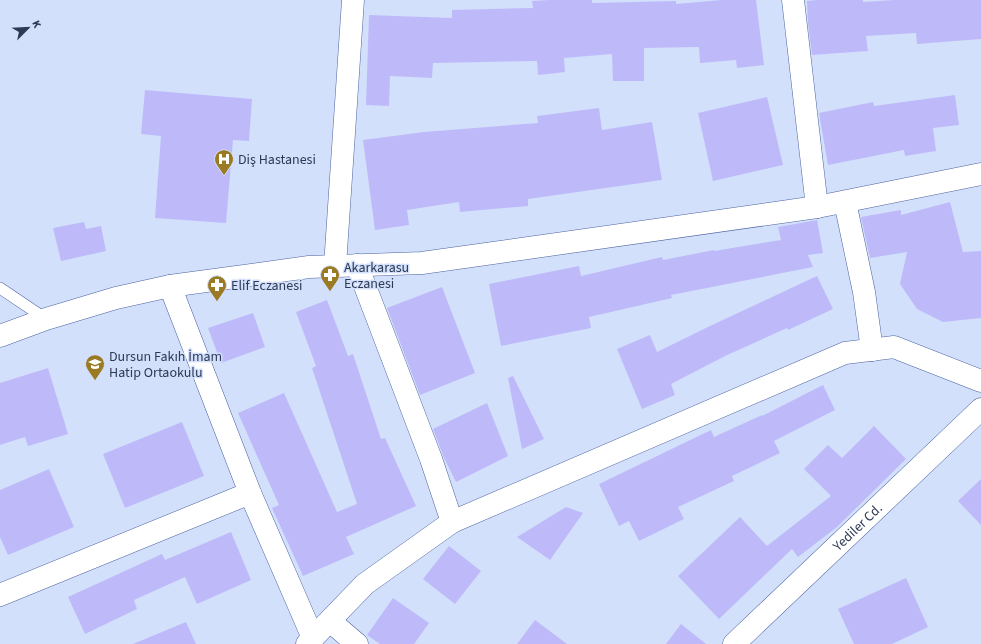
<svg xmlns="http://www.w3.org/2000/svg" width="981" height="644" font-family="'Source Sans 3',sans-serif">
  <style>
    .building { fill: #bebaf9 }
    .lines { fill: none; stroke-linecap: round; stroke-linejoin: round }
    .lane-casing { stroke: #4b63a0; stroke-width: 12 }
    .street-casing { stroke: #4b63a0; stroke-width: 23 }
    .secondary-casing { stroke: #4b63a0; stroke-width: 23 }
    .lane { stroke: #fff; stroke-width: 11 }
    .street { stroke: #fff; stroke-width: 22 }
    .secondary { stroke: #fff; stroke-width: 22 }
    .labels { text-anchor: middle; stroke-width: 3; stroke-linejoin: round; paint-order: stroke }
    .poi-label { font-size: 14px; fill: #2e3a55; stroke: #d3e0fc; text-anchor: start }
    .street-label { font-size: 14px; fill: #2e3a55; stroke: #d3e0fc }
  </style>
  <rect width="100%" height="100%" fill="#d3e0fc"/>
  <!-- building -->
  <g class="building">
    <path d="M549,0h43v3l84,-2v3l45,-4h35l8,65 -27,3 -1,-8 -36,3 -1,-16 -55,1v33h-31l-1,-27 -48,4 1,14 -27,3 -1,-14 -104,2 -1,15 -42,-2 -1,30 -23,-1 3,-90 83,3v-8l81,-2 -1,-7z"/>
    <path d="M817,0h46v2l31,-2h87v39l-64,5 -1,-11 -50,3 2,15 -56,4 -4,-32 -1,-22z"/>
    <path d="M145,90l107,9 -3,42 -16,-1 -7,83 -71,-5 6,-82 -20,-2z"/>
    <path d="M955,95l4,30 -26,3 3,23 -31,5 -1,-6 -76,15 -9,-52 54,-11 1,4z"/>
    <path d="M767,97l16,68 -70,16 -15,-68z"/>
    <path d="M599,108l3,22 50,-8 10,58 -134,19v7l-68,6 -1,-10 -52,8 2,15 -34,5 -12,-90 61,-8 114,-9 -1,-7z"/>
    <path d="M950,202l13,50 18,-1v67l-38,4 -26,-13 -17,-25 7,-32 -37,6 -9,-41 40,-7v5z"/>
    <path d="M817,220l6,33 -15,2 5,12 -142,28 1,3 -83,19 2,11 -90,18 -12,-62 90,-18 2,10 81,-19 1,3 51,-10v1l67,-11 -3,-13z"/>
    <path d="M84,222l2,7 15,-3 5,25 -45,10 -8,-33z"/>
    <path d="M817,276l16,33 -45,21 -1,-2 -62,28 -54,28 4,11 -33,14 -25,-60 33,-14 7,17 53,-26z"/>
    <path d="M442,287l33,86 -55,22 -33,-87z"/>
    <path d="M327,300l21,56 5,-2 28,85 4,-1 31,68 -70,31 8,17 -51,22 -31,-68 7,-3 -41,-92 46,-20 53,119 20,-8 -45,-136 4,-2 -20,-54z"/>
    <path d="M253,313l12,34 -44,16 -13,-35z"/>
    <path d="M48,368l20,66 -40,12 -3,-9 -25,8v-62z"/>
    <path d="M513,376l31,63 -22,10 -14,-71z"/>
    <path d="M823,385l12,25 -61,31 6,12 -48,23 2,5 -56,26 6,12 -45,22 -10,-20 -10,5 -20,-42 112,-54 3,7 48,-22v1z"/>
    <path d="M487,403l21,53 -52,26 -12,-24 -11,-29z"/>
    <path d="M182,422l22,54 -79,32 -22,-54z"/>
    <path d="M874,426l32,33 -69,68 -39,30 -6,-8 -73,70 -41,-43 62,-59 27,29 64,-50 -27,-27 24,-24 14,13z"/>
    <path d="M49,469l25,58 -66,28 -8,-18v-47z"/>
    <path d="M981,479v46l-23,-24z"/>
    <path d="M566,507l17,6 -33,47 -33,-23z"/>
    <path d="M231,532l20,48 -54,24 -12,-27 -51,23 3,9 -52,25 -17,-37 94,-43 3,6z"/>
    <path d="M449,546l32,25 -26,33 -32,-25z"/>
    <path d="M906,578l22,49 -36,17h-38l-16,-35z"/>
    <path d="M393,598l36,25 -15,21h-34l-13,-9z"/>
    <path d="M535,620l32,24h-50z"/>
    <path d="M186,622l10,22h-63z"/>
    <path d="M681,624l25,20h-40z"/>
  </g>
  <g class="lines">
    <!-- lane casing -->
    <g class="lane-casing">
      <path id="lane" d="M0,288l46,31"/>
    </g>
    <!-- street casing -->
    <g class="street-casing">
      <g id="street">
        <path d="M793,0l24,207"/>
        <path d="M845,202l19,90 8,58"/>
        <path d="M357,265l74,194 21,63"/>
        <path d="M335,266l18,-266"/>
        <path d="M170,286l80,207 63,145"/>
        <path d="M0,595l250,-102"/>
        <path d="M330,621l27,23"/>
        <path d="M307,644l58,-60 87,-62 393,-169 49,-6 87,34"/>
      </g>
    </g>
    <!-- secondary casing -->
    <g class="secondary-casing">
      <g id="secondary">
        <path d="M0,336l46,-17 70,-21 54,-12 139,-19 113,-4 395,-56 164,-33"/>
        <path id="s1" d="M734,644l247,-235"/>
      </g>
    </g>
    <!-- lane -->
    <use href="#lane" class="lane"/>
    <!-- street -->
    <use href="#street" class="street"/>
    <!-- secondary -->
    <use href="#secondary" class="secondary"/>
  </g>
  <!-- icons -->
  <defs>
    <g id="hospital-pin" transform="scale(1)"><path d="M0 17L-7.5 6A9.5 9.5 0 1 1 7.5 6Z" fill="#9b7a24" stroke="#d3e0fc"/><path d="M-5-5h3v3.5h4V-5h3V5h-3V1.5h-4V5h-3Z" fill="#fff"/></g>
    <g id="pharmacy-pin" transform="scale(1)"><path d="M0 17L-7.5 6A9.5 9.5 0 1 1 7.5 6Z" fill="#9b7a24" stroke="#d3e0fc"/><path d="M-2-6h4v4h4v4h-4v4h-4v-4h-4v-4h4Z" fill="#fff"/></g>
    <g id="school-pin" transform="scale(1)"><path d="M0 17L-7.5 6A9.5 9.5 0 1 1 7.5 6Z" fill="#9b7a24" stroke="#d3e0fc"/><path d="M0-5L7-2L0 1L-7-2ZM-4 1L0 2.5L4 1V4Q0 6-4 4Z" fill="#fff"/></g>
  </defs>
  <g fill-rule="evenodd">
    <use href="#hospital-pin" x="224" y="159"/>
    <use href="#pharmacy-pin" x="330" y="275"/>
    <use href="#pharmacy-pin" x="217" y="285"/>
    <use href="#school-pin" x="95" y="364"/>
  </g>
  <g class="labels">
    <!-- poi labels -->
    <g class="poi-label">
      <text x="238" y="164">Diş Hastanesi</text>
      <text x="344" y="272">Akarkarasu<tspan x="344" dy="16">Eczanesi</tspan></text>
      <text x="231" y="290">Elif Eczanesi</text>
      <text x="109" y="361">Dursun Fakıh İmam<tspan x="109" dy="16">Hatip Ortaokulu</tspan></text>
    </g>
    <!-- street labels -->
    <g class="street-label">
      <text dy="5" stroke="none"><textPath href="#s1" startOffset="170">Yediler Cd.</textPath></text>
    </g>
  </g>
  <!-- north arrow -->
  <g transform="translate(28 28) rotate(66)" stroke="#d3e0fc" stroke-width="3" paint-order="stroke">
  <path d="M0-3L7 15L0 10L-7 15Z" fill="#2e3a55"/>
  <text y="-6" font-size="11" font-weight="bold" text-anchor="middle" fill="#2e3a55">K</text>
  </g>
</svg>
